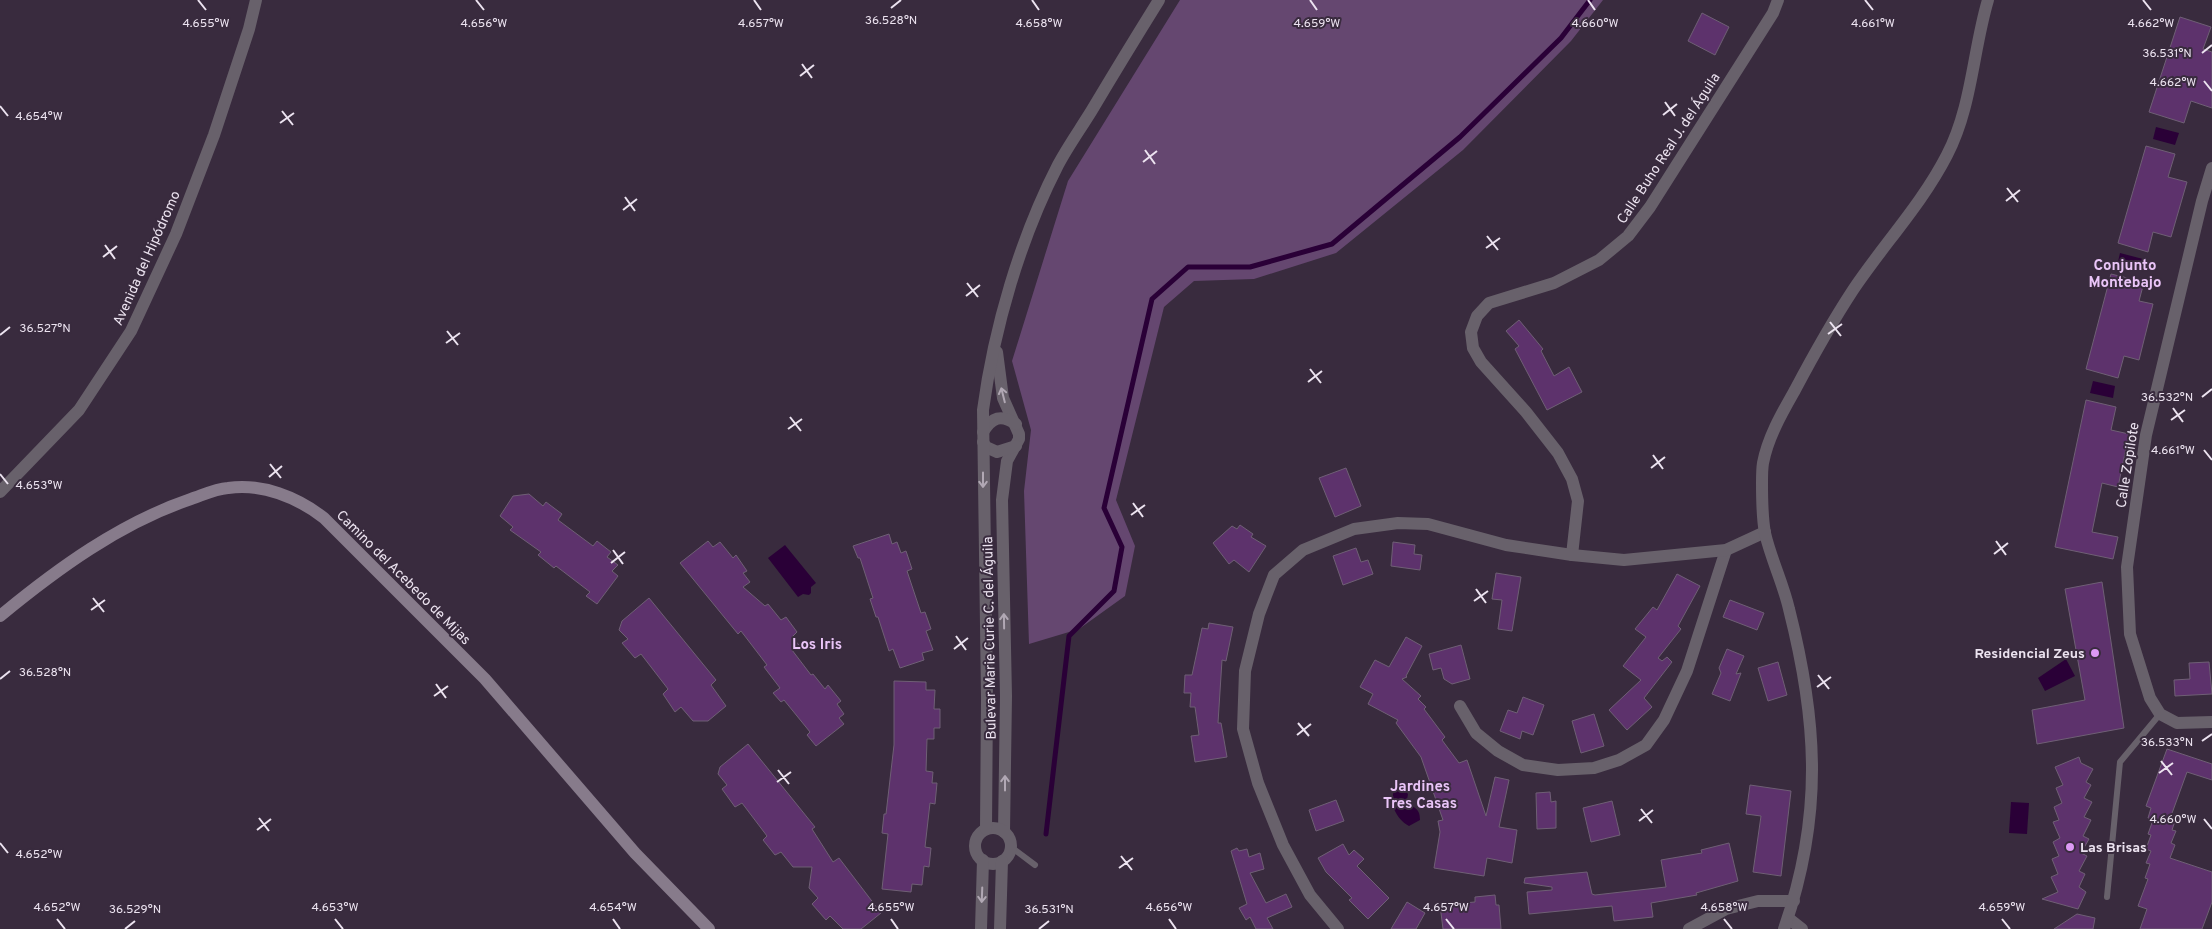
<svg xmlns="http://www.w3.org/2000/svg" width="2212" height="929" font-family="Overpass,sans-serif">
  <style>
    .green { fill: #654770 }
    .water { fill: #2a0037 }
    .lines { fill: none; stroke-linecap: round; stroke-linejoin: round }
    .stream { stroke: #2a0037; stroke-width: 5 }
    .building { fill: #5d326c; stroke: #6f5f75 }
    .lane { stroke: #68616b; stroke-width: 6 }
    .street { stroke: #68616b; stroke-width: 12 }
    .secondary { stroke: #877b8b; stroke-width: 12 }
    .oneway { stroke: #b1a8b4 }
    .ticks { fill: none; stroke: #ece3f0; stroke-width: 2 }
    .poi-dot { fill: #dc99f4; stroke: #392b3e; stroke-width: 2 }
    .labels { text-anchor: middle; stroke-width: 4; stroke-linejoin: round; paint-order: stroke }
    .street-label { font-size: 14px; fill: #ece3f0; stroke: #392b3e }
    .poi-label { font-size: 14px; font-weight: bold; fill: #ece3f0; stroke: #392b3e; text-anchor: end }
    .neighbourhood-label { font-size: 15px; font-weight: bold; fill: #eac5f8; stroke: #392b3e }
    .ticks-label { font-size: 12px; text-anchor: middle; fill: #ece3f0; stroke: #392b3e; stroke-width: 4; stroke-linejoin: round; paint-order: stroke }
  </style>
  <rect width="100%" height="100%" fill="#392b3e"/>
  <!-- green -->
  <path class="green" d="M1180,0h423l-32,41 -108,109 -127,103 -82,26 -60,2 -30,26 -48,193 19,46 -10,50 -46,33 -50,15 -5,-153 7,-61 -19,-69 56,-180z"/>
  <!-- water -->
  <g class="water">
    <path d="M2156,127l23,6 -4,12 -22,-6z"/>
    <path d="M2120,253l23,6 -3,12 -23,-5z"/>
    <path d="M2093,381l22,5 -2,12 -23,-5z"/>
    <path d="M785,545l31,38 -5,4v6l-2,2 -6,-1 -5,3 -30,-39z"/>
    <path d="M2066,659l9,17 -30,15 -7,-13z"/>
    <path d="M1401,786l7,8 -1,6c6,10 13,6 13,20l-11,6c-13,-7 -22,-25 -13,-39z"/>
    <path d="M2011,802l18,1 -2,31 -18,-1z"/>
  </g>
  <g class="lines">
    <!-- stream -->
    <path class="stream" d="M1046,834l23,-198 45,-45 8,-44 -18,-39 48,-209 36,-32h62l82,-23 128,-107 101,-99 29,-38"/>
  </g>
  <!-- building -->
  <g class="building">
    <path d="M1702,13l27,14 -14,28 -27,-14z"/>
    <path d="M2180,17l31,10 -8,22 9,3v56l-21,-7 -7,22 -35,-11z"/>
    <path d="M2146,146l29,8 -7,23 19,5 -16,55 -18,-5 -5,20 -30,-9z"/>
    <path d="M2111,274l33,8 -5,19 14,3 -14,56 -15,-4 -6,22 -32,-9z"/>
    <path d="M1519,320l24,29 -2,2 13,25 15,-9 13,25 -35,18 -32,-61 4,-3 -13,-15z"/>
    <path d="M2086,400l30,7 -5,23 18,4 -11,53 -16,-4 -10,49 26,5 -5,22 -58,-12z"/>
    <path d="M1346,468l15,38 -26,11 -16,-39z"/>
    <path d="M529,494l14,12 3,-4 16,12 -4,6 35,26 4,-5 14,11 -4,5 11,8 -6,6 6,5 -21,28 -11,-8 4,-4 -34,-26 -2,2 -16,-13 3,-3 -31,-22 3,-3 -13,-11 13,-20z"/>
    <path d="M1240,525l13,9 -2,3 15,9 -17,26 -15,-12 -5,4 -16,-21 19,-17 5,3z"/>
    <path d="M889,534l3,10 5,-2 4,11 5,-2 6,18 -5,2 14,42 4,-1 6,17 -5,2 7,19 -11,3 2,7 -24,8 -7,-19 -4,2 -11,-34h-2l-6,-18 3,-1 -13,-40h-2l-5,-12z"/>
    <path d="M708,541l5,6 7,-5 13,16 3,-3 11,16 -4,2 7,9 -7,5 22,19 3,-2 13,16 5,-3 11,15 -5,5 7,8 -7,5 19,25 2,-1 12,15 3,-4 13,16 -4,3 7,10 -5,4 5,6 -28,22 -9,-11 3,-3 -26,-32 -3,2 -8,-9 7,-5 -16,-21 3,-2 -26,-34 -3,3 -58,-71z"/>
    <path d="M1393,542l22,3 -1,9 8,1 -2,15 -29,-4z"/>
    <path d="M1356,548l5,14 7,-2 5,14 -30,11 -10,-29z"/>
    <path d="M1496,573l25,4 -9,54 -14,-2 4,-29 -10,-1z"/>
    <path d="M1677,574l23,12 -22,40 3,3 -23,29 4,3 5,-4 5,5 -28,36 8,9 -25,23 -18,-20 32,-30 -18,-14 23,-29 -11,-8 18,-22 4,3z"/>
    <path d="M2102,582l22,146 -87,16 -5,-34 53,-10 -20,-111z"/>
    <path d="M649,598l67,82 -5,5 15,21 -18,15h-15l-12,-14 -6,5 -12,-18 5,-5 -27,-35 -6,4 -13,-15 6,-4 -9,-9 3,-9z"/>
    <path d="M1730,600l34,13 -7,17 -34,-13z"/>
    <path d="M1209,623l24,4 -7,34 -4,-1 -4,63h3l6,34 -32,5 -4,-26 8,-1 -4,-28h-5l1,-14h-7l1,-18h7l10,-47 6,1z"/>
    <path d="M1406,637l16,9 -16,30 1,1 -5,2 19,17 -3,3 8,8 -2,2 21,28 -3,3 17,23 8,-3 19,56 9,-39 14,3 -10,47 18,3 -5,33 -25,-5 -3,18 -50,-8 6,-36 -2,-11 5,-1 -22,-63 -25,-34 2,-3 -30,-16 5,-10 -13,-7 15,-27 14,7z"/>
    <path d="M1461,645l9,34 -18,5 -8,-5 -3,-11 -8,2 -4,-16z"/>
    <path d="M1727,649l17,7 -8,18 5,-1 -11,28 -18,-7 9,-21 -2,-5z"/>
    <path d="M1778,662l9,33 -19,6 -10,-33z"/>
    <path d="M2209,662l3,32 -37,2 -1,-16 16,-1 -1,-16z"/>
    <path d="M894,681l32,1v8h9l-1,19h6v19h-6v11h-7l-1,32 7,1 -1,11h5l-2,21 -5,-1 -5,44 6,1 -2,19 -5,-1 -2,19 -10,-1 -1,8 -29,-3 6,-55 -6,-1 2,-19h2l8,-69z"/>
    <path d="M1523,697l21,8 -11,30 -11,-4 -2,8 -20,-8 8,-21 9,3z"/>
    <path d="M1594,714l10,32 -23,7 -9,-32z"/>
    <path d="M748,744l67,83 -3,2 21,33 6,-4 42,55 -20,16h-18l-13,-13 -4,4 -14,-16 6,-6 -9,-10 3,-21h-19l-12,-15 -6,3 -12,-15 4,-4 -25,-33 -7,4 -13,-18 5,-4 -9,-11 2,-7z"/>
    <path d="M2167,749l45,15v16l-25,-8 -16,44 5,2 -4,12 4,1 -5,12 4,2 -5,13 42,14v30l-10,27h-62l7,-20 -9,-3 10,-27 -3,-1 5,-14 -4,-1 5,-12 -5,-2 5,-14 -3,-1 5,-14 -5,-2 3,-10 -5,-2z"/>
    <path d="M2079,757l2,6 12,6 -7,13 5,3 -7,13 8,4 -8,15 7,3 -8,16 6,3 -8,14 6,3 -8,15 6,3 -6,13 7,5 -8,17 -36,-10 16,-7 -7,-15 7,-3 -6,-15 7,-3 -6,-14 7,-4 -7,-16 6,-2 -5,-13 8,-4 -6,-15 7,-3 -8,-18z"/>
    <path d="M1750,785l41,6 -10,85 -28,-4 8,-56 -15,-2z"/>
    <path d="M1550,792l1,10 5,-1v27l-19,1 -1,-36z"/>
    <path d="M1336,800l8,21 -28,10 -7,-21z"/>
    <path d="M1612,801l8,34 -29,7 -8,-34z"/>
    <path d="M1729,843l9,38 -42,12 1,2 -46,8 2,14 -39,4 -2,-15 -83,8 -2,-22 25,-2v-3l-28,-4 1,-5 62,-6 5,22 3,1 71,-8 -5,-27 41,-7 -1,-3z"/>
    <path d="M1343,844l6,11 5,-5 10,9 -7,7 32,32 -21,21 -19,-19 3,-2 -26,-26 -8,-14z"/>
    <path d="M1237,848l2,3 8,-2 2,8 11,-4 4,16 -14,4 16,30 20,-9 6,13 -25,11 6,11h-17l-6,-12 -4,3 -7,-12 8,-4 -16,-53z"/>
    <path d="M1495,895l1,10h3l2,24h-58l-3,-24 35,-3v-5z"/>
    <path d="M1407,902l18,11 -9,16h-25z"/>
    <path d="M2077,914l18,4 -2,11h-39z"/>
  </g>
  <g class="lines">
    <!-- lane -->
    <g class="lane">
      <path d="M1011,847l24,18"/>
      <path d="M2107,897l13,-135 40,-48"/>
    </g>
    <!-- street -->
    <g class="street">
      <path d="M2212,168l-10,33 -56,234 -19,132 3,67 20,64 10,16 17,9 35,-1"/>
      <path d="M997,352l6,46 16,36v5l-12,22 -5,39 4,196 -2,136"/>
      <path d="M983,432c9,-15 18,-18 33,-8"/>
      <path d="M983,442l3,5 11,5 19,-6"/>
      <path d="M0,492l79,-82 52,-79 45,-97 38,-99 35,-106 7,-29"/>
      <path d="M1572,555l6,-54 -6,-22 -14,-26 -32,-41 -45,-50 -8,-14 -2,-16 6,-16 12,-13 65,-20 45,-23 29,-24 22,-29 123,-194 5,-13"/>
      <path d="M1460,706l16,27 22,18 25,14 35,5 36,-2 25,-8 27,-15 18,-25 23,-49 39,-121"/>
      <circle cx="993" cy="846" r="18"/>
      <path d="M986,829l1,-132 -4,-287c11,-82 37,-171 75,-245 10,-19 23,-37 34,-55 22,-37 44,-73 67,-110"/>
      <path d="M1788,918l14,11"/>
      <path d="M981,929l2,-69"/>
      <path d="M1000,929l2,-68"/>
      <path d="M1338,929l-28,-34 -27,-50 -25,-62 -15,-54 2,-58 14,-57 15,-39 29,-25 51,-21 44,-6 30,1 78,21 66,10 52,5 102,-10 39,-18"/>
      <path d="M1689,929l37,-20 32,-8h36"/>
      <path d="M1784,929c39,-113 34,-206 5,-320 -6,-26 -18,-50 -24,-76 -3,-16 -3,-34 -3,-50 0,-7 0,-14 1,-20 5,-26 19,-50 32,-73 18,-34 37,-68 58,-100 30,-45 69,-86 94,-135 25,-48 26,-105 41,-155"/>
    </g>
    <!-- secondary -->
    <path class="secondary" d="M0,616c57,-47 120,-93 191,-117 12,-4 24,-10 37,-11 34,-5 69,9 96,30l161,161 150,174 74,76"/>
  </g>
  <!-- one-way arrows -->
  <defs><path id="oneway-shaft" d="M-6 0H5M1.5-3L5.5 0L1.5 3" fill="none" stroke-width="1.6" stroke-linecap="round" stroke-linejoin="round" transform="scale(1.25)"/></defs>
  <g class="oneway">
    <use href="#oneway-shaft" transform="translate(1003 395) rotate(-104)"/>
    <use href="#oneway-shaft" transform="translate(983 480) rotate(90)"/>
    <use href="#oneway-shaft" transform="translate(1004 621) rotate(-91)"/>
    <use href="#oneway-shaft" transform="translate(1005 783) rotate(-90)"/>
    <use href="#oneway-shaft" transform="translate(982 895) rotate(92)"/>
  </g>
  <!-- ticks -->
  <path class="ticks" d="M198,0l8,10M476,0l8,10M754,0l7,10M1032,0l7,10M1310,0l7,10M1588,0l7,10M1865,0l8,10M2143,0l8,10M891,8l10,-8M2202,53l10,-8M802,64l10,14M800,76l14,-11M2204,81l8,10M1665,102l10,14M0,106l8,10M282,111l11,14M1663,115l14,-11M280,123l14,-10M1145,150l10,14M1143,162l14,-11M2007,188l11,14M625,197l10,14M2006,201l14,-11M623,210l14,-11M1487,236l11,14M105,245l10,14M1486,248l14,-10M103,257l14,-11M967,283l11,14M966,296l14,-11M1830,322l11,14M447,331l11,14M1828,334l14,-10M0,335l10,-8M446,343l14,-10M1310,369l11,14M1308,382l14,-11M2202,397l10,-8M2173,408l10,14M790,417l11,14M2171,420l14,-10M788,429l14,-10M2204,450l8,10M1653,455l10,14M270,464l11,14M1651,468l14,-11M0,474l8,10M269,477l13,-11M1133,503l10,14M1131,515l14,-10M1996,541l10,14M613,550l10,14M1994,554l14,-11M611,563l14,-11M1476,589l10,14M93,598l11,14M1474,601l14,-10M91,610l14,-10M956,636l10,14M954,649l14,-11M1818,675l11,14M0,679l10,-8M436,684l10,14M1817,687l14,-10M434,696l14,-10M1298,723l11,13M1297,735l14,-11M2202,741l10,-7M2161,761l11,14M778,770l11,14M2159,773l14,-10M777,782l14,-10M1641,809l11,14M259,818l10,13M2204,819l8,10M1639,821l14,-11M257,830l14,-11M0,843l8,10M1121,856l11,14M1119,868l14,-10M57,919l8,10M335,919l8,10M613,919l7,10M891,919l7,10M1169,919l7,10M1446,919l8,10M1724,919l8,10M2002,919l8,10M125,929l10,-8M1039,929l10,-8"/>
  <!-- markers -->
  <g class="poi-dot">
    <circle cx="2095" cy="653" r="5"/>
    <circle cx="2070" cy="847" r="5"/>
  </g>
  <g class="labels">
    <!-- street labels -->
    <g class="street-label">
      <text transform="translate(1668 148) rotate(-57)" y="5">Calle Buho Real J. del Águila</text>
      <text transform="translate(146 258) rotate(-66)" y="5">Avenida del Hipódromo</text>
      <text transform="translate(2127 465) rotate(-81)" y="5">Calle Zopilote</text>
      <text transform="translate(404 577) rotate(45)" y="5">Camino del Acebedo de Mijas</text>
      <text transform="translate(989 638) rotate(-91)" y="5">Bulevar Marie Curie C. del Águila</text>
    </g>
    <!-- poi labels -->
    <g class="poi-label">
      <text x="2085" y="658">Residencial Zeus</text>
      <text x="2080" y="852" text-anchor="start">Las Brisas</text>
    </g>
    <!-- neighbourhood labels -->
    <g class="neighbourhood-label">
      <text x="2125" y="270">Conjunto<tspan x="2125" dy="17">Montebajo</tspan></text>
      <text x="817" y="649">Los Iris</text>
      <text x="1420" y="791">Jardines<tspan x="1420" dy="17">Tres Casas</tspan></text>
    </g>
  </g>
  <g class="ticks-label">
    <text x="891" y="24">36.528°N</text>
    <text x="206" y="27">4.655°W</text>
    <text x="484" y="27">4.656°W</text>
    <text x="1039" y="27">4.658°W</text>
    <text x="1317" y="27">4.659°W</text>
    <text x="1595" y="27">4.660°W</text>
    <text x="1873" y="27">4.661°W</text>
    <text x="761" y="27">4.657°W</text>
    <text x="2151" y="27">4.662°W</text>
    <text x="2167" y="57">36.531°N</text>
    <text x="2173" y="86">4.662°W</text>
    <text x="39" y="120">4.654°W</text>
    <text x="45" y="332">36.527°N</text>
    <text x="2167" y="401">36.532°N</text>
    <text x="2173" y="454">4.661°W</text>
    <text x="39" y="489">4.653°W</text>
    <text x="45" y="676">36.528°N</text>
    <text x="2167" y="746">36.533°N</text>
    <text x="2173" y="823">4.660°W</text>
    <text x="39" y="858">4.652°W</text>
    <text x="57" y="911">4.652°W</text>
    <text x="335" y="911">4.653°W</text>
    <text x="613" y="911">4.654°W</text>
    <text x="891" y="911">4.655°W</text>
    <text x="1169" y="911">4.656°W</text>
    <text x="1446" y="911">4.657°W</text>
    <text x="1724" y="911">4.658°W</text>
    <text x="2002" y="911">4.659°W</text>
    <text x="135" y="913">36.529°N</text>
    <text x="1049" y="913">36.531°N</text>
  </g>
</svg>
